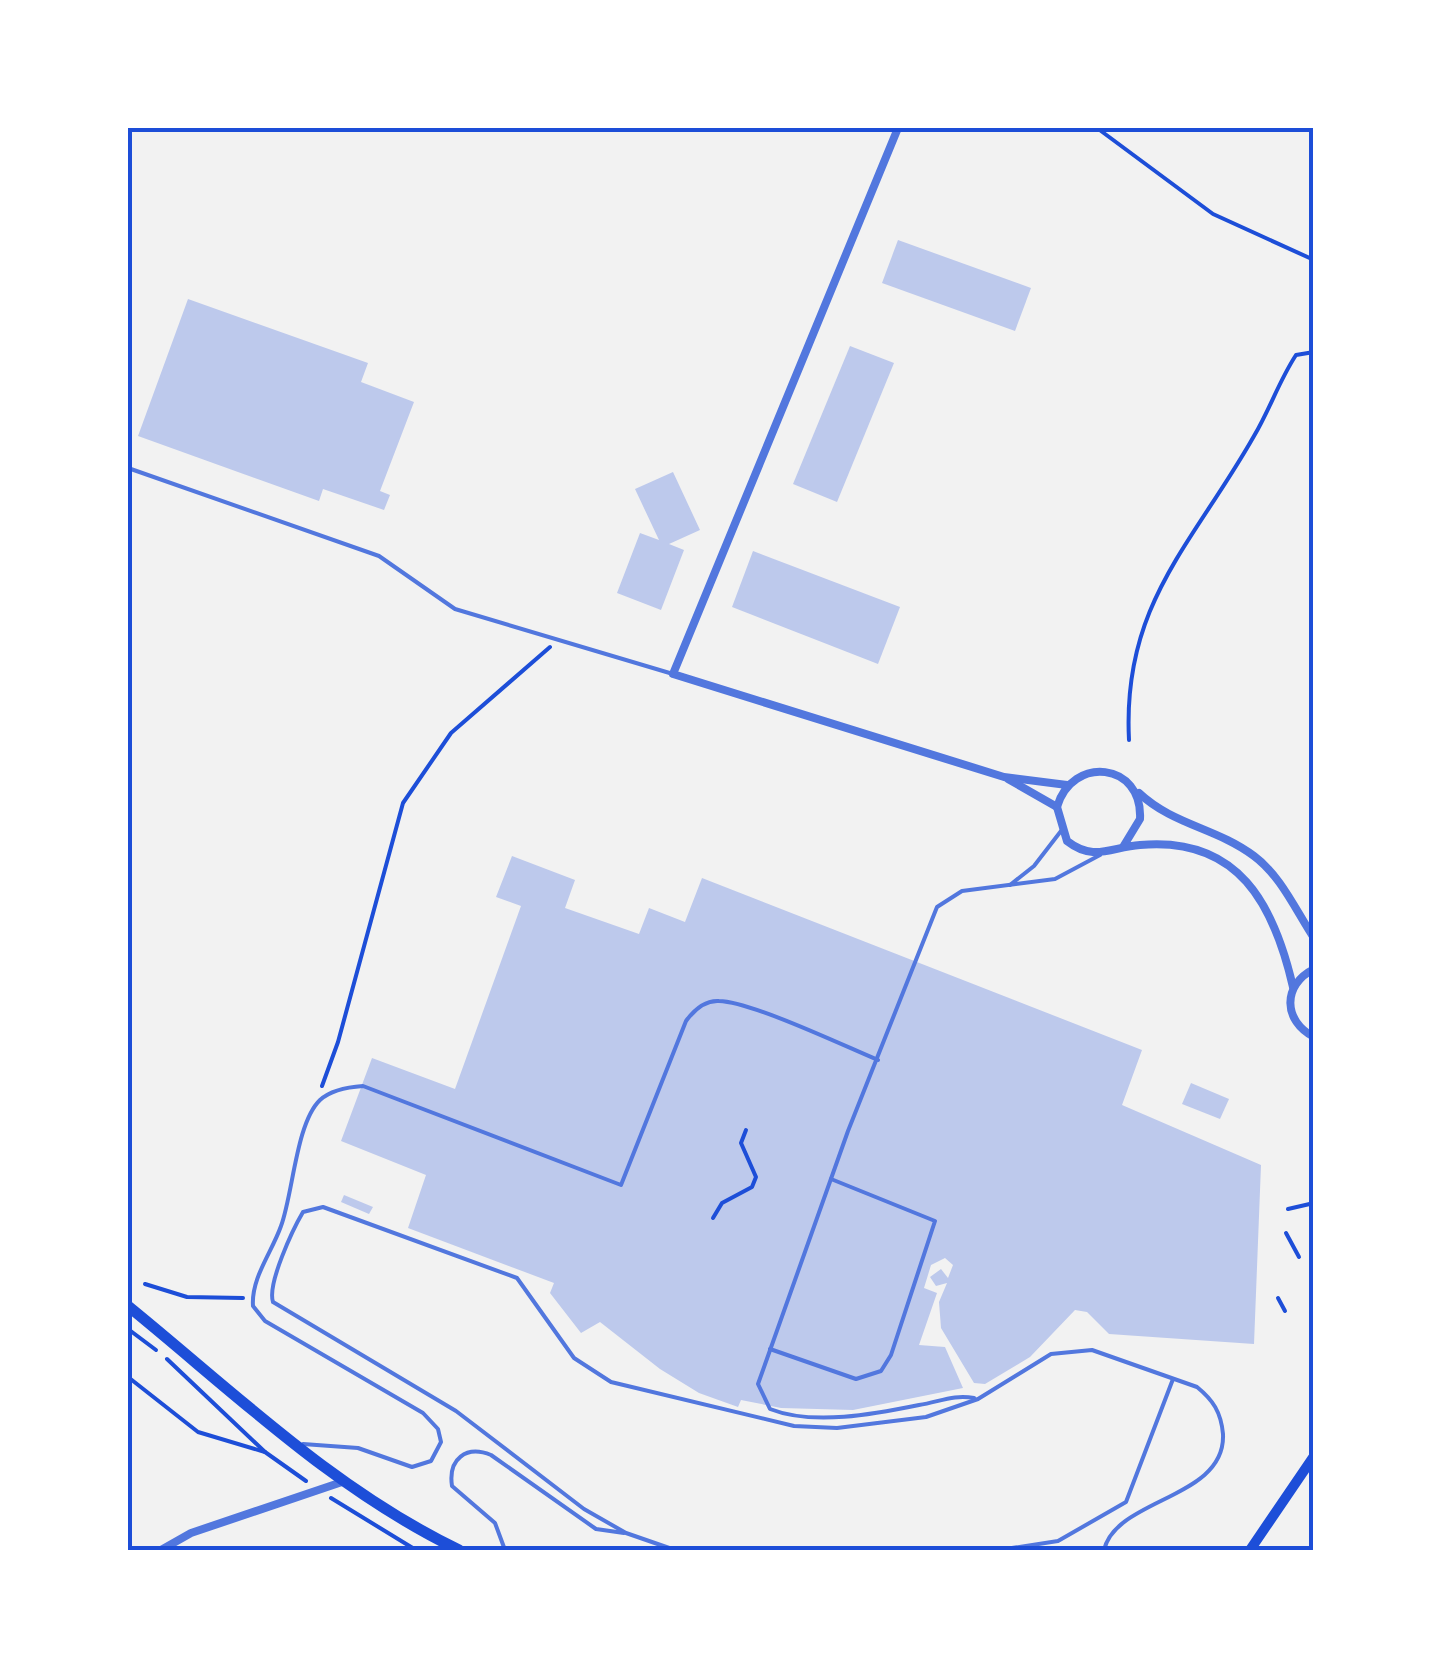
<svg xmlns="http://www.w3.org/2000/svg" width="1441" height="1678" font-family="'PT Sans',sans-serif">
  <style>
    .building { fill: #bdc9ec }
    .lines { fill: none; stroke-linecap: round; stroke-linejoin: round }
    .path { stroke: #1d4ed8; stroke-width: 4 }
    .service { stroke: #5277de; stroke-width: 4 }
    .minor { stroke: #5277de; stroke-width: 8 }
    .secondary { stroke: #1d4ed8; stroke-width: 10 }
    .primary { stroke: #1d4ed8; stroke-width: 11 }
    .neatline { fill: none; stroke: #1d4ed8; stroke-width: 4 }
  </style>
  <rect width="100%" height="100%" fill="#f2f2f2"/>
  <!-- building -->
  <g class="building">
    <path d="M898,240l133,48 -16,43 -133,-48z"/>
    <path d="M188,299l180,64 -7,19 53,20 -34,89 10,4 -6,15 -61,-21 -4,12 -181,-65z"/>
    <path d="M850,346l44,17 -57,139 -44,-18z"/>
    <path d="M673,472l27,58 -31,14 15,6 -23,60 -44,-17 23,-60 19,7 -24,-51z"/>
    <path d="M753,551l147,56 -22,57 -146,-57z"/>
    <path d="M512,856l63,24 -10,28 74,26 10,-26 36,14 17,-44 440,172 -20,55 139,60 -7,179 -145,-10 -22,-22 -12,-2 -45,47 -45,27 -11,-1 -33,-55 -2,-26 8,-19 -11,3 -6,-9 11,-8 7,9 5,-13 -8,-7 -14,7 -7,23 13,5 -18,52 26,2 18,41 -110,22 -72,-2 -40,-8 -3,7 -39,-14 -39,-24 -60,-47 -19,11 -31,-40 4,-10 -146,-55 18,-53 -85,-34 31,-83 83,31 66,-183 -25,-9z"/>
    <path d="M1191,1083l38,16 -9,20 -38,-15z"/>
    <path d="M344,1195l29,12 -4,7 -28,-12z"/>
  </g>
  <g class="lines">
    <!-- path -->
    <g class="path">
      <path d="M1097,128l116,86 101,46"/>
      <path d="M1129,740c-7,-136 64,-196 125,-304 16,-27 25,-55 42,-81l18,-3"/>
      <path d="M322,1086l16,-44 65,-239 48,-70 99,-86"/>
      <path d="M1288,1209l26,-6"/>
      <path d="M713,1218l9,-15 30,-16 4,-10 -15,-34 5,-13"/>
      <path d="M1286,1233l13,24"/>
      <path d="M145,1284l42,13 56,1"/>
      <path d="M1278,1298l7,13"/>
      <path d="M128,1329l28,21"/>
      <path d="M167,1359l98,93 41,29"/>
      <path d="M128,1377l70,55 67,20"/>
      <path d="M331,1498l85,52"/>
    </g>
    <!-- service -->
    <g class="service">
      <path d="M128,468l251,88 76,53 218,65"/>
      <path d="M1010,885l24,-19 27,-35"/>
      <path d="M770,1349l86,30 25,-8 10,-16 44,-134 -104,-42"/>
      <path d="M974,1398c-20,-4 -35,4 -55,7 -44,9 -106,21 -149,4l-12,-25 90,-253 89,-224 25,-16 93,-12 45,-24"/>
      <path d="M303,1444l55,4 54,19 19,-6 10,-19 -3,-13 -15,-16 -158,-92 -12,-15c-2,-28 19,-54 28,-80 12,-32 15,-103 39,-126 11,-10 28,-13 43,-14l258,99 65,-164c8,-11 18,-21 33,-20 33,1 123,44 159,59"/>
      <path d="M505,1550l-10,-27 -43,-37c-4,-27 14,-41 39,-31l105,74 28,4"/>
      <path d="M675,1550l-49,-17 -42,-24 -128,-98 -183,-109c-6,-18 20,-73 30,-90l20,-5 194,71 57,80 37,24 183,44 43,2 89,-11 52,-18 73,-45 41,-4 105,37c16,13 24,25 26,47 3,65 -107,64 -119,116"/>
      <path d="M999,1550l59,-9 68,-39 47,-123"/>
    </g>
    <!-- minor -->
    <g class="minor">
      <path d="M898,128l-225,546 331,103 63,8"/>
      <path d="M1008,779l49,28"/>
      <path d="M1139,793c34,32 78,35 115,63 27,20 42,55 60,82"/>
      <path d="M1123,847l17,-28c3,-57 -68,-64 -83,-12l10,34c27,21 44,6 73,4 99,-9 134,60 153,142"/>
      <path d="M1314,969c-32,16 -31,52 0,68"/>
      <path d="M161,1550l30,-17 151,-51"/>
    </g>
    <!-- secondary -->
    <path class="secondary" d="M1250,1550l64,-94"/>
    <!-- primary -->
    <path class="primary" d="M128,1306c107,87 205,183 331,244"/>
  </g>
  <!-- border -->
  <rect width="1441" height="1678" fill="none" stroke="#ffffff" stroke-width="260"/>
  <rect x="130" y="130" width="1181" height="1418" class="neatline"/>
</svg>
